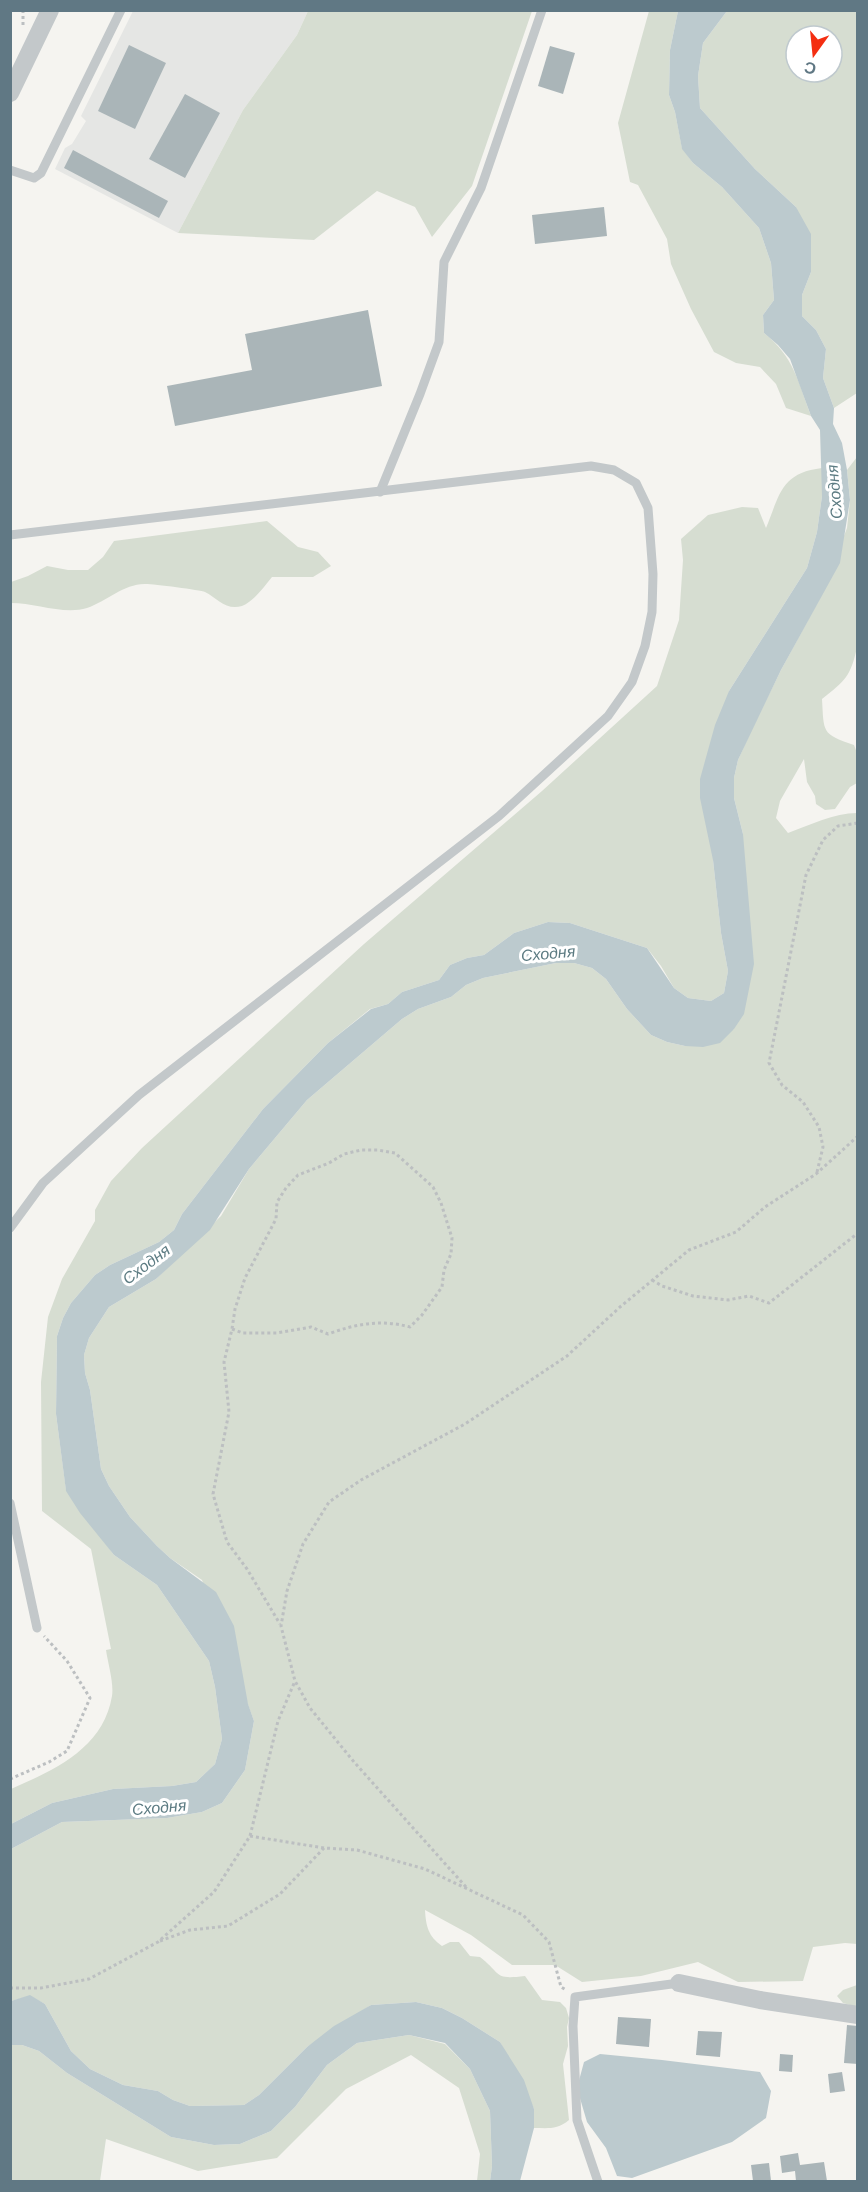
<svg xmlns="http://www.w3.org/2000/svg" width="868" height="2192" font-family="'Work Sans',sans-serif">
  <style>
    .built { fill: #e5e6e4 }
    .green { fill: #d6ddd1; fill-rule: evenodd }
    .water { fill: #bccace }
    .building { fill: #aab5b8 }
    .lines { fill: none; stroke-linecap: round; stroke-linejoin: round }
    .path { stroke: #bcbfc1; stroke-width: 3; stroke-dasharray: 3 3; stroke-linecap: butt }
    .lane { stroke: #c3c8ca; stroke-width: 9 }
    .street { stroke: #c3c8ca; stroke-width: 18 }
    .labels { text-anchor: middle; stroke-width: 6; stroke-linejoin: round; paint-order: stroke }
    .water-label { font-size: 16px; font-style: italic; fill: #5c7b82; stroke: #fff }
  </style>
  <rect width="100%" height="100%" fill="#f5f4f0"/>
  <!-- built -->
  <path class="built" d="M133,11h175l-11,24 -54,75 -65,123 -123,-64 10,-21 7,-4 14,-23 -5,-5z"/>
  <!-- green -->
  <g class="green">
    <path d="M308,11h224l-60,175 -40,51 -17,-30 -38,-16 -63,49 -136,-7 65,-123 54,-75z"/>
    <path d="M649,11h29l-8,39 -1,45 6,17 7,36 11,15 29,24 37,41 12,35 3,37 -11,15 1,18c30,24 34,48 47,83l-25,-8 -10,-24 -16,-17 -24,-4 -22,-11 -23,-43 -20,-45 -4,-25 -29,-54 -8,-3 -12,-59z"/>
    <path d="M727,11h130v382l-23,15 -11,-30 3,-29 -10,-19 -14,-14v-21l9,-23 -15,-65 -41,-38 -55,-61 -2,-32 5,-33zM796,36h36v36h-36z"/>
    <path d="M857,457v190c-6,29 -12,34 -35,52 2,33 -1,35 32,46l3,8v30l-7,4 -15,22 -10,1 -9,-6 -1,-8 -8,-14 -3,-23 -24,42 -4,17 12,15c22,-8 46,-20 69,-20v1131l-12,-1 -32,4 -10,34 -65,1 -40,-20 -57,14 -59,6 -27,-17h-43l-41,-30 -46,-25c1,16 3,26 17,36l8,-4h9l11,14 10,1c22,17 13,23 45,19l17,24 18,2 6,6 3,10 -2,9 1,19 -5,18 6,56c-12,10 -21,8 -35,8v-19l-34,-67 -38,-24 -20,-10 -26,-6 -45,3 -64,42 -48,48 -15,10 -54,1 -17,-6 -15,-9 -35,-6 -33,-16 -19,-18 -26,-47 -15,-8 -19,5v-152l51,-27 105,-4 35,-6 20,-9 23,-33 9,-49 -52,-141 -32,-22 -13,-12 -27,-29 -21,-31 -8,-17 -11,-79 -5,-17 -1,-18 5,-17 20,-31 47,-28 65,-63 28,-47 58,-69 95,-81 16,-10 33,-12 15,-12 17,-7 73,-15h18l18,5 14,11 21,30 24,26 16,7 18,4 49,-17 9,-195 -9,-36v-20l4,-18 14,-31 29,-59 39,-72 27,-70 3,-28 -3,-30z"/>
    <path d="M822,468v28l-5,36 -10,36 -78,123 -16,169 8,73 7,38 -4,22 -13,8 -23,-3 -14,-10 -13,-22 -14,-18 -77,-25 -22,-1 -34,11 -30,22 -17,3 -17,7 -11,15 -37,12 -14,12 -18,5 -42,34 -65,66 -81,105 -8,16 -15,12 -49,23 -15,10 -24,28 -8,15 -6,18 -1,78 10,76 48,65 43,30 52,76 6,26 7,52 -7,25 -19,18 -24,4 -59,3 -61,14 -41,21v-35c43,-19 92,-40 101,-93 2,-13 -4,-32 -6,-46l5,-1 -20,-100 -49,-38 -1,-129 7,-65 14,-38 33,-58v-11l16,-29 31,-33 222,-204 178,-153 115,-105 22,-66 4,-60 -2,-21 27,-24 34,-8 16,1 8,20c14,-34 15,-55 56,-60z"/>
    <path d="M267,521l31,26 20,5 13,14 -18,11h-41c-8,10 -18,24 -30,29 -16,5 -25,-8 -37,-14 -4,-2 -52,-8 -59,-8 -21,-1 -39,17 -59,24 -23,7 -52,-5 -76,-5v-21l17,-6 19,-10 21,4h20l15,-13 11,-16z"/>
    <path d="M857,1985v22l-14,-4 -6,-7 6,-6z"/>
    <path d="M409,2035l36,9 25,25 20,42 2,55 -2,15h-13l3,-27 -21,-66 -48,-33 -65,34 -69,69 -79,13 -92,-32 -6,42 -89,1v-137h11l17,6 28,22 104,64 43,8 26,-1 31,-13 24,-24 32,-42 30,-22z"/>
  </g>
  <!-- water -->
  <g class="water">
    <path d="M678,11h49l-24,32 -5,33 2,32 55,61 41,38 15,27v38l-9,23v21l14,14 10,19 -3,29 11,30 -1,16 9,19 5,27 3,30 -10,63 -59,107 -43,90 -4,18v20l9,36 11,130 -10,50 -10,15 -14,14 -17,4 -18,-1 -18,-4 -16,-7 -24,-26 -21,-30 -14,-11 -18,-5h-18l-73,15 -17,7 -15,12 -33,12 -16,10 -95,81 -58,69 -39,61 -54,49 -47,28 -20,31 -5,17 1,18 5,17 11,79 8,17 21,31 27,29 13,12 46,34 18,34 14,78 6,17 -9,49 -23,33 -20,9 -35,6 -105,4 -51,27v-25l41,-21 61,-14 59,-3 24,-4 19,-18 7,-25 -7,-52 -6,-26 -52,-76 -43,-30 -34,-42 -14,-22 -10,-77 1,-78 6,-18 8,-15 24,-28 15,-10 49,-23 15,-12 8,-16 81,-105 65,-66 43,-34 17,-5 14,-12 37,-12 11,-15 17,-7 17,-3 30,-22 34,-11 22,1 77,25 27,40 14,10 23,3 13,-8 4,-22 -7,-38 -8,-73 -13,-62v-19l15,-54 14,-34 78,-123 10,-36 5,-36 -2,-66 -9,-14 -21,-57 -12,-14 -14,-12 -1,-18 11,-15 -3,-37 -12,-35 -37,-41 -29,-24 -11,-14 -7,-37 -6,-17 1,-45z"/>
    <path d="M30,1995l15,9 26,47 19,18 33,16 35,6 15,9 17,6 54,-1 15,-10 48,-48 27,-21 37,-21 45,-3 26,6 20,10 38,24 24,38 10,29v19l-14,53h-30l2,-15 -2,-55 -20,-42 -25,-26 -36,-8 -52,8 -30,22 -32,42 -24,24 -31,13 -26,1 -43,-8 -104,-64 -28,-22 -17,-6h-11v-44z"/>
    <path d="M600,2054l62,6 98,12 11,19 -5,27 -34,24 -100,36 -15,-2 -11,-28 -19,-26 -10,-34 7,-26z"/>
  </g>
  <!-- building -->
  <g class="building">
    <path d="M129,45l37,18 -31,66 -37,-18z"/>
    <path d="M550,46l25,7 -12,41 -25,-8z"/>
    <path d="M185,94l35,19 -35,65 -36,-19z"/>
    <path d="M73,150l95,51 -9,17 -95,-50z"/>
    <path d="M604,207l3,29 -72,8 -3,-29z"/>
    <path d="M368,310l14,76 -207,40 -8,-40 85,-16 -7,-36z"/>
    <path d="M618,2017l33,2 -2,28 -33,-3z"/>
    <path d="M847,2025l11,1v38l-14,-1z"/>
    <path d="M698,2031l24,1 -2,25 -24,-2z"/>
    <path d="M780,2054l13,1 -1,17 -13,-1z"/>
    <path d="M842,2072l3,19 -15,2 -2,-19z"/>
    <path d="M798,2153l2,12 24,-3 3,19h-31l-1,-10 -13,2 -2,-17z"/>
    <path d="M769,2163l2,18h-18l-2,-16z"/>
  </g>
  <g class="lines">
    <!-- path -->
    <g class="path">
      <path d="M23,10v17"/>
      <path d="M817,1172l6,-25 -4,-20 -16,-25 -21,-17 -13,-22 37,-188 17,-35 15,-14 20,-3"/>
      <path d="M652,1280l10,6 31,10 35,4 21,-4 20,7 89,-70"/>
      <path d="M232,1329l11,4h34l34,-6 17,7c28,-10 52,-15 82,-7l12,-12 20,-28 2,-17 7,-16 1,-16 -11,-35 -8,-16 -38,-34 -17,-3h-17l-17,4 -15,9 -31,12 -12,13 -9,14 -1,17 -31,59 -10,31 -3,20 -8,33 5,50 -16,82 14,48 20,27 33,55"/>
      <path d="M10,1779l39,-17 18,-11 23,-53 -23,-37 -23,-25"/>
      <path d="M250,1836l74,12 33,2 68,19 98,46 26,27 12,45 5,3"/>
      <path d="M466,1887l-112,-125 -44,-54 -15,-27 -14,-55 6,-35 16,-47 26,-42 32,-22 104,-56 102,-68 53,-49 69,-57 47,-18 29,-25 51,-33 42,-38"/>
      <path d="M160,1941l30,-11 38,-4 52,-32 44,-46"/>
      <path d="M10,1988h31l48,-9 69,-37 56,-50 36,-56 28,-115 17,-40"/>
    </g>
    <!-- lane -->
    <g class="lane">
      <path d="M10,170l24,8 7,-5 80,-163"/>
      <path d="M380,492l40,-98 19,-52 5,-80 37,-74 61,-178"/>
      <path d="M10,535l581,-69 23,4 22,13 12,25 5,66 -1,38 -7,34 -13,36 -24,34 -109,100 -360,279 -96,88 -33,45"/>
      <path d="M10,1503l27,125"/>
      <path d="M598,2182l-21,-62 -4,-94 2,-29 104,-14"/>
    </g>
    <!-- street -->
    <g class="street">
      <path d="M10,93l40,-83"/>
      <path d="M679,1983l81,17 98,15"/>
    </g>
  </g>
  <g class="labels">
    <!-- water labels -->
    <g class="water-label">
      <text transform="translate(834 492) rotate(-95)" y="6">Сходня</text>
      <text transform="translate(548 953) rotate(-5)" y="6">Сходня</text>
      <text transform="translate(146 1264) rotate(-37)" y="6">Сходня</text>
      <text transform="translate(159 1807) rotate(-5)" y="6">Сходня</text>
    </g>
  </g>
  <!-- border -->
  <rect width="868" height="2192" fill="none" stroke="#607884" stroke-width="24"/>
  <!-- north arrow -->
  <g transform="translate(814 54) rotate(195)"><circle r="28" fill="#ffffff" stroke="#bfc9ce" stroke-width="1.5"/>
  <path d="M0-4.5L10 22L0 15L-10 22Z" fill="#f42e11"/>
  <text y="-9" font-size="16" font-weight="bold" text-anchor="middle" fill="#607884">С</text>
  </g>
</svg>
